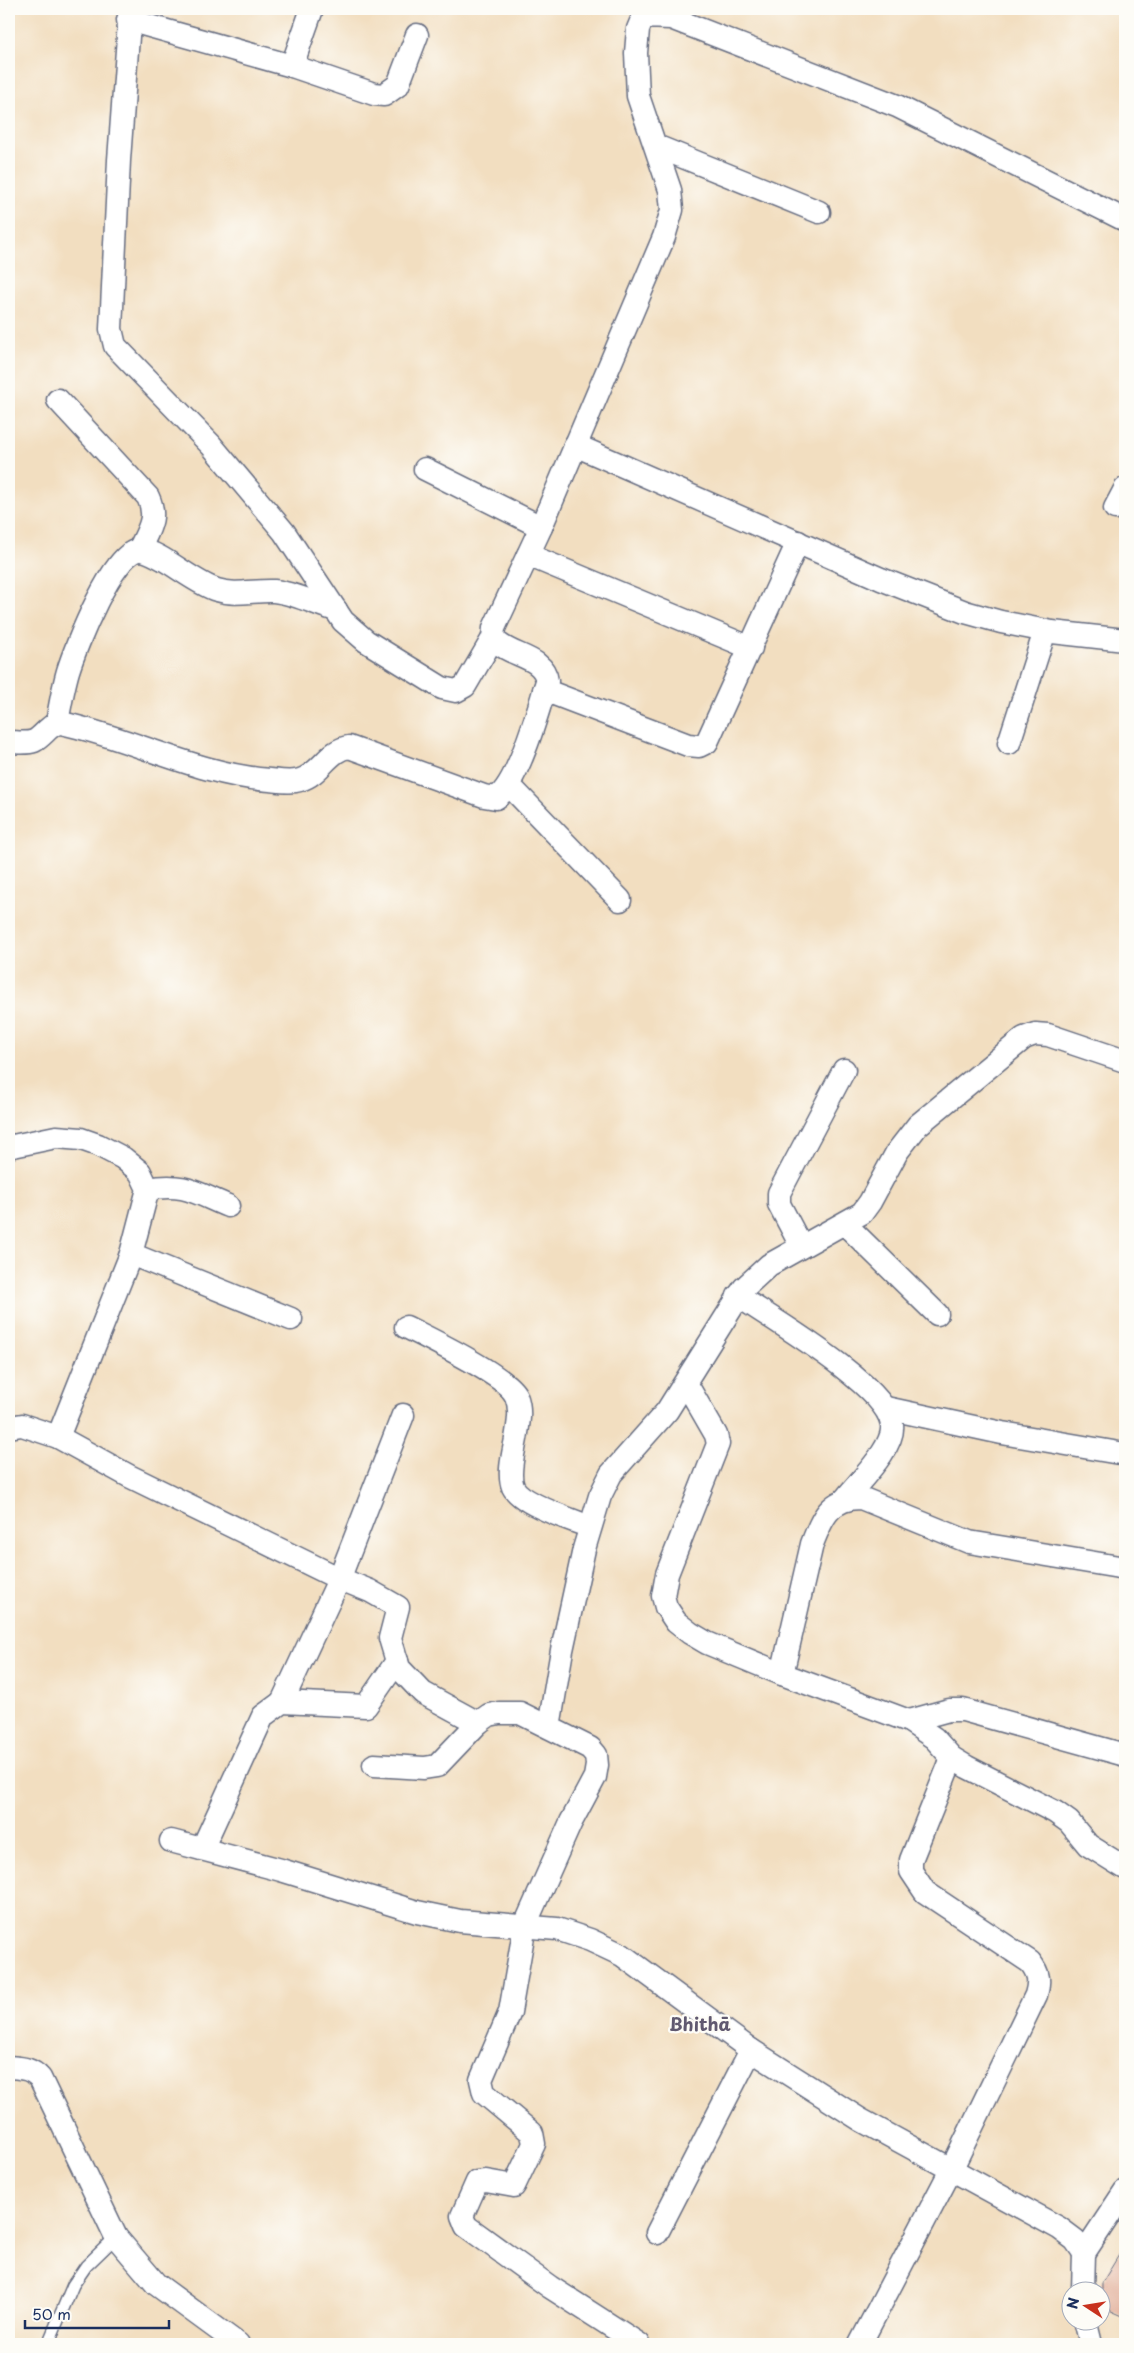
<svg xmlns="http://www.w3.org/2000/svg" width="1134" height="2353" font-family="'Playpen Sans',sans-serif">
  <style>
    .building { fill: #dfa892 }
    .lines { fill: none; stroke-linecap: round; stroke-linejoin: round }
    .lane-casing { stroke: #666c80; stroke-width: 14 }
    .street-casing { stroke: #666c80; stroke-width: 25 }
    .lane { stroke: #fff; stroke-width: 11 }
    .street { stroke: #fff; stroke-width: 22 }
    .labels { text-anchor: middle; stroke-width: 4.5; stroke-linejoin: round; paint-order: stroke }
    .district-label { font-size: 18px; font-weight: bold; fill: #605970; stroke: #fdfcf7 }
  </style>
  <rect width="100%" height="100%" fill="#fdfcf7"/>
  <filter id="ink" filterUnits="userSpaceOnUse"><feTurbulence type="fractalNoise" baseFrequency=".02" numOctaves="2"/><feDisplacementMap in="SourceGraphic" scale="10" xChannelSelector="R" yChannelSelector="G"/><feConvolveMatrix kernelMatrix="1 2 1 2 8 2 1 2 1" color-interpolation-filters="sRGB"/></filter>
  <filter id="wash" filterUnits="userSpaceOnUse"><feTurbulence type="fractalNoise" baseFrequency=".0096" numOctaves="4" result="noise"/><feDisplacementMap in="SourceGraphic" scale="20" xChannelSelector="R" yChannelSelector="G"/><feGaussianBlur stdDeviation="1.12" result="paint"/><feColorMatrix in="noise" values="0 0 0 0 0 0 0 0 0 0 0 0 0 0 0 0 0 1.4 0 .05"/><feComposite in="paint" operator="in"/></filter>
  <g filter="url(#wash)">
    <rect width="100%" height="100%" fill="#f2dec0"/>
    <g id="blocks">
      <!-- building -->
      <path class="building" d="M1125,2245v72l-16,-7 -7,-8v-19z"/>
    </g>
  </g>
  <g filter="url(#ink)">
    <use href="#blocks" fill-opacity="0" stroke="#666c80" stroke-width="1"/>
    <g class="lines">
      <!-- lane casing -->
      <g class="lane-casing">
        <path id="lane" d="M48,2344l25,-59 13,-19 30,-29"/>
      </g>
      <!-- street casing -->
      <g class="street-casing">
        <g id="street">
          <path d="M130,9l-11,151 -8,169 4,17 96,99 73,87 59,89 23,20 76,47 14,3 9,-5 28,-48"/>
          <path d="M128,20l164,46 82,28 10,1 14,-10 19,-50"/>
          <path d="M292,66l20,-57"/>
          <path d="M656,146l163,66"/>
          <path d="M58,400l90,97c10,21 0,33 -9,53"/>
          <path d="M575,445l306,134 84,33 36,10 51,10 73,8"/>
          <path d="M425,469l116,58"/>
          <path d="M1115,508l10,-19"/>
          <path d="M528,555l223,93"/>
          <path d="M544,690l144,55 11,1 8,-4 91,-200"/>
          <path d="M57,723c3,-17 6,-35 11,-52 7,-23 46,-122 72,-121 20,1 53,33 77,40 19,6 37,0 57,1 20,2 42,13 62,19"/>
          <path d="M9,742c8,0 17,2 25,-1 10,-5 16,-18 27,-18 71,15 137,52 209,57 10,1 21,3 30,0 21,-6 28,-30 49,-33l135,49 12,2c22,-14 43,-90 51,-117 -3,-24 -33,-24 -49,-38l-5,-5 1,-10 47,-101 123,-290 8,-27 -2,-20 -32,-94 -2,-43 2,-24 5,-12 28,1 226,88 228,114"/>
          <path d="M1009,743l36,-112"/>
          <path d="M509,785l111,115"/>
          <path d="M9,1145l4,1 43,-9 25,2 17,6 25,13 17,14 8,17 -17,65 -73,183"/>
          <path d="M148,1189c36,-7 48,4 80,17"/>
          <path d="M845,1224l92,90"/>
          <path d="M801,1246l-22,-42v-11l65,-123"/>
          <path d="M131,1254l160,65"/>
          <path d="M738,1296c34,23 149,90 154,129 3,22 -33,56 -46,73"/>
          <path d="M406,1327c22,11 101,49 110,69 5,12 3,25 1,37 -2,15 -10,39 -4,54 8,17 60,33 77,40"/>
          <path d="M686,1383l30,52 2,9 -51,130 -4,22 3,11 10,15 14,11 17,10 75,31 127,47 25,17 18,20 15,9 88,45 14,10 19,23 37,23"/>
          <path d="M886,1408l116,25 123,21"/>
          <path d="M9,1427l13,-2 36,12 71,39 209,102 32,13 28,16 -8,31 9,30 24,25 55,30"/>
          <path d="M782,1674l30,-130c10,-26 18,-46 49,-46l108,44 156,26"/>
          <path d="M282,1702l56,-120 65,-167"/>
          <path d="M909,1721l40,-11h14l162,45"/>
          <path d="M549,1727l13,-77 22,-101 16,-53 11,-22 56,-63 77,-123 25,-23 93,-52 8,-11 27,-50 21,-27 106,-87 11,-4 13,1 77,26"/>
          <path d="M374,1765l50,3 13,-2 41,-43 11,-8 10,-2h21l70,35 6,7 1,10 -2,12 -24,45 -46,103 -15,87 -29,68 3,13 48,40 2,11 -20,42 -28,-5 -9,1 -15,34 4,10 84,61 89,57"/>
          <path d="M171,1841l110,29 136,42 43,9 97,8 33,11 32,15 129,95 110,70 198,108 16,12 9,13"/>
          <path d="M202,1849l61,-133 19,-14 84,4 31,-45"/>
          <path d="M9,2067c13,1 22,1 31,11l76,159 40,47 82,60"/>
          <path d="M657,2233l94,-183"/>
          <path d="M1084,2253l41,-62"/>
          <path d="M1083,2290l1,-37"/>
          <path d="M1085,2320l6,24"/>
          <path d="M860,2344l91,-174 85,-175c4,-14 3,-22 -6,-33l-105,-70 -14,-21v-11l41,-102"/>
        </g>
      </g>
      <!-- lane -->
      <use href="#lane" class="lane"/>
      <!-- street -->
      <use href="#street" class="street"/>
    </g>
  </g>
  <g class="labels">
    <!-- district labels -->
    <g class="district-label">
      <text x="700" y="2031">Bhithā</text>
    </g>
  </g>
  <!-- margin -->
  <rect width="1134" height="2353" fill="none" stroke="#fdfcf7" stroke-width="30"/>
  <!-- north arrow -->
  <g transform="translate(1086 2306) rotate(282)"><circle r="24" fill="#fdfcf7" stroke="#a3aaba"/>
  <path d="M0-4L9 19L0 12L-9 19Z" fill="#c8321e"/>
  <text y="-8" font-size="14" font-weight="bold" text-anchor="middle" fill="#1b2f5e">N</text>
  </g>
  <!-- scale -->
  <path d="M25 2320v8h144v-8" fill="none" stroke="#1b2f5e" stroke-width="2.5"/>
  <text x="32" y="2320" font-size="15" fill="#1b2f5e" stroke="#fdfcf7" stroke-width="4" paint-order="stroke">50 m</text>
</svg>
